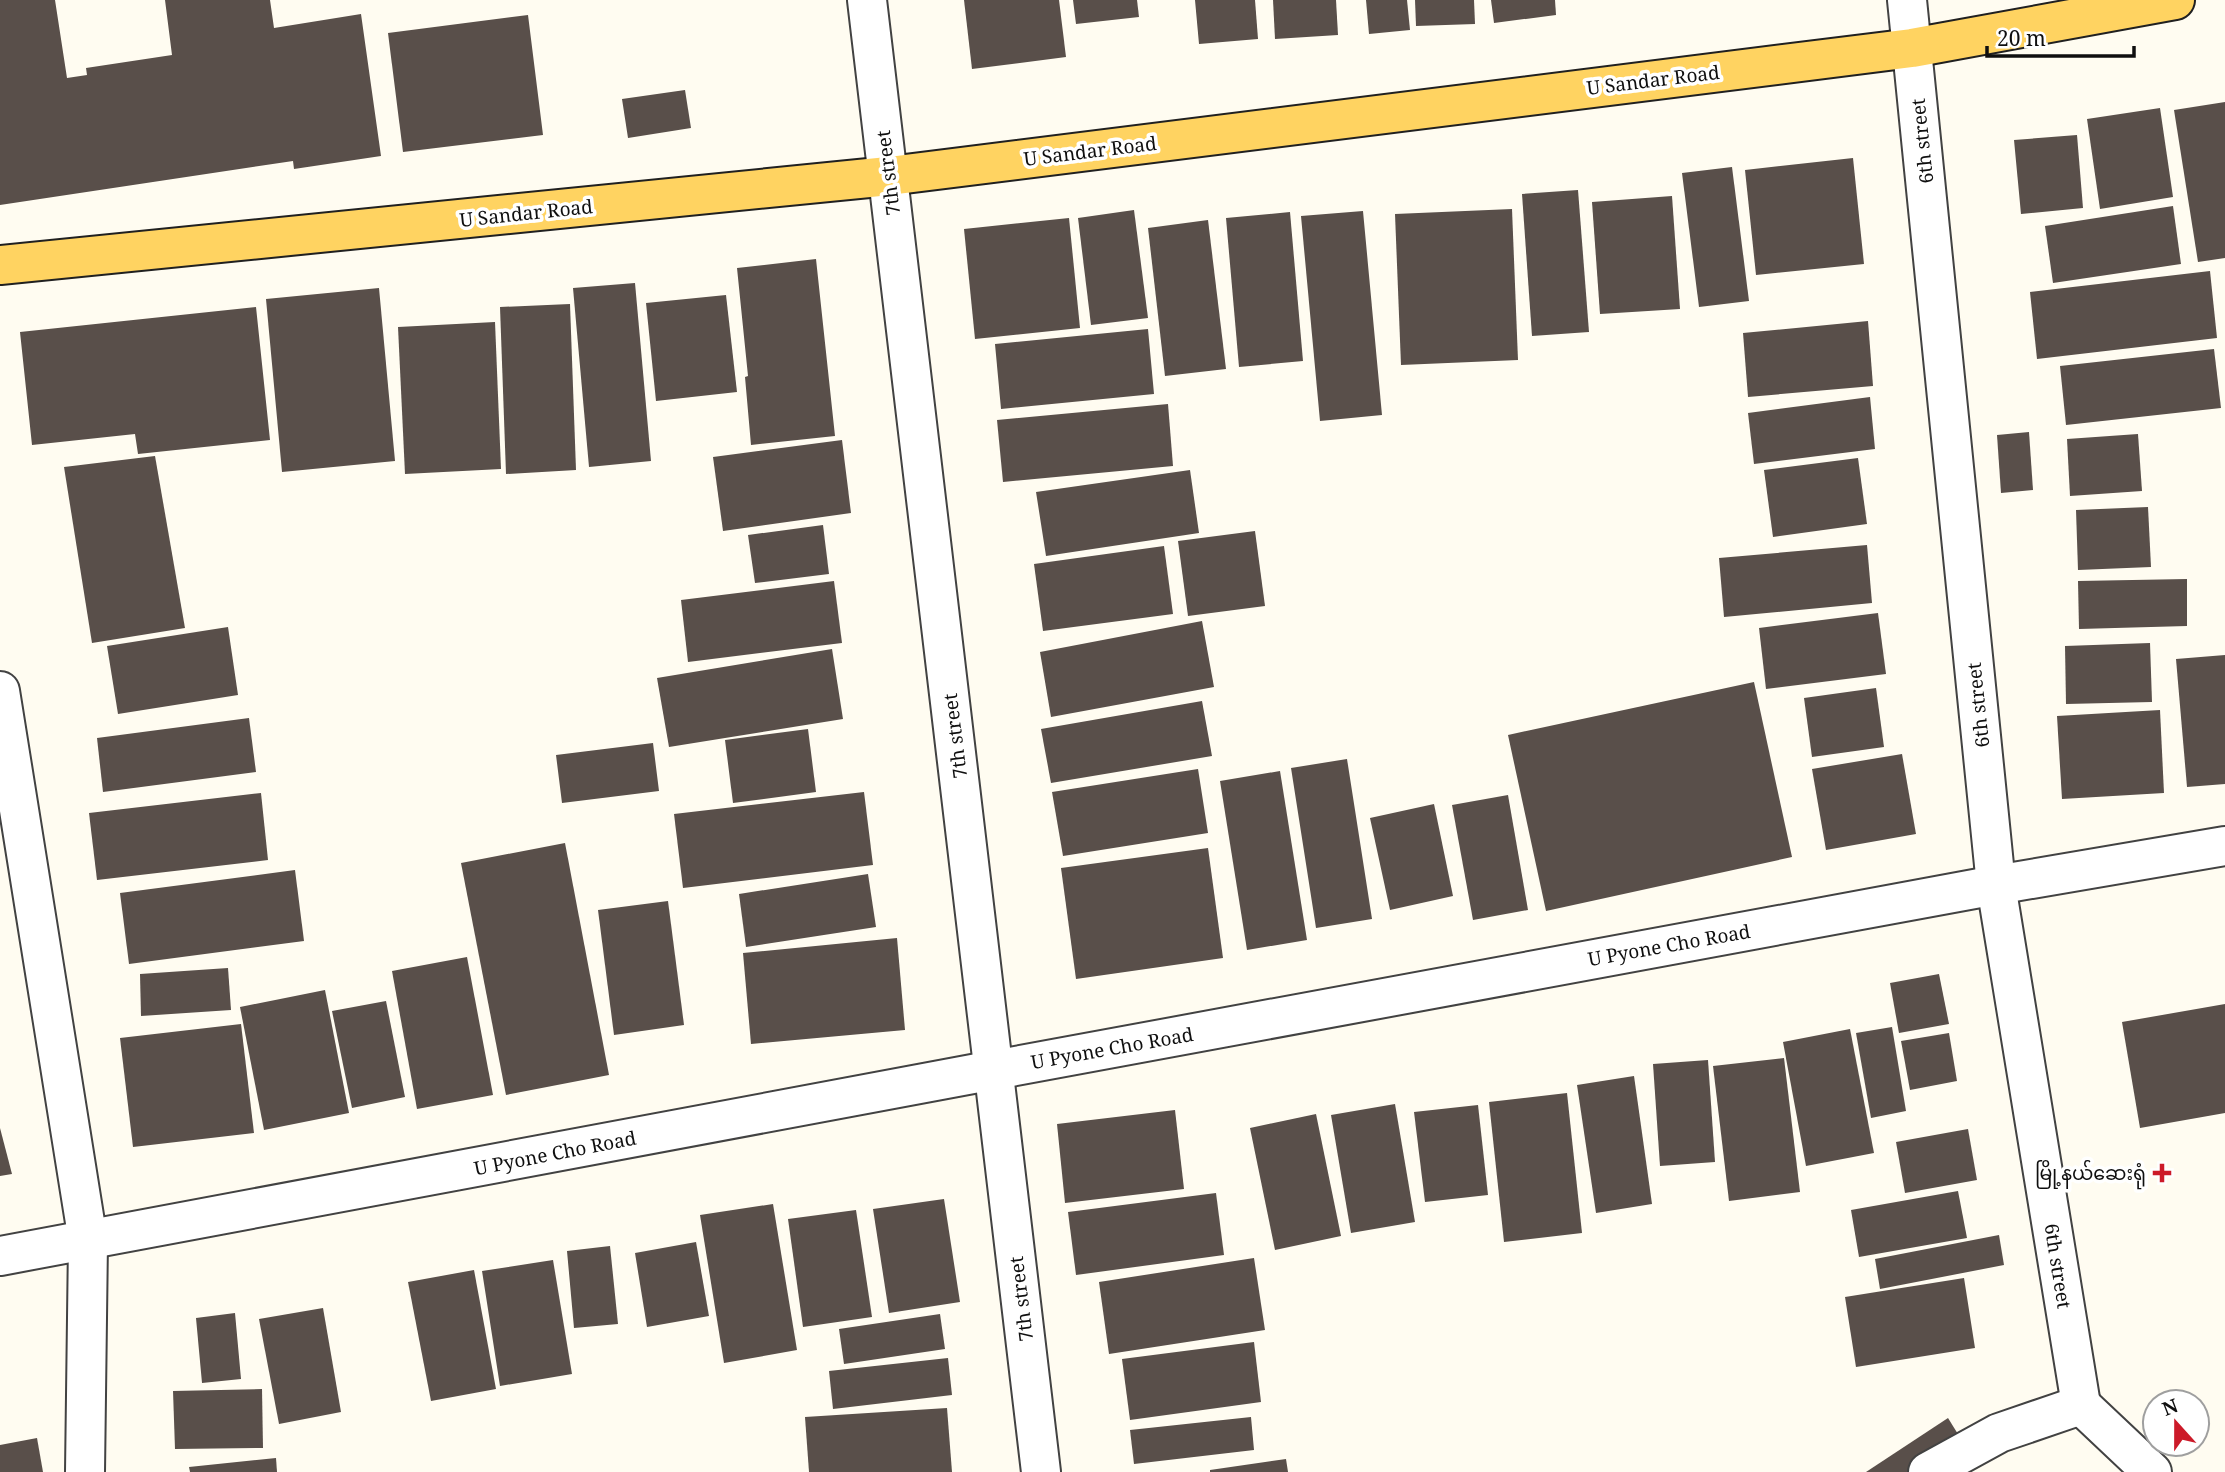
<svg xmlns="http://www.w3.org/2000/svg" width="2225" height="1472" font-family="'Noto Serif','Noto Sans Myanmar',serif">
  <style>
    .building { fill: #594f4a }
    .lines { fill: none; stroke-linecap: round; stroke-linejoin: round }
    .minor-casing { stroke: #424242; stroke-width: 42 }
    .major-casing { stroke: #202020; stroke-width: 42 }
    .minor { stroke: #fff; stroke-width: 38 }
    .major { stroke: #ffd361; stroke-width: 38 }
    .poi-dot { fill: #cc1a29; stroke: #fff; stroke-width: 2.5 }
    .labels { text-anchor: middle; stroke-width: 7; stroke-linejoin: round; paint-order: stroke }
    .street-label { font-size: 19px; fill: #0f0f0f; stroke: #fff }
    .poi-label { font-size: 19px; fill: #0f0f0f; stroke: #fff; text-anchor: end }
  </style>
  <rect width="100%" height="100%" fill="#fffcf1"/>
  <!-- building -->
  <g class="building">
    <path d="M0,0h55l12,78 20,-3 -1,-7 86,-13 -7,-55h105l4,28 87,-14 20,142 -87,13 -1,-8 -293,44z"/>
    <path d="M964,0h95l7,57 -94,12z"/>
    <path d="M1073,0h64l2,17 -63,7z"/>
    <path d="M1195,0h60l3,39 -59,5z"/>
    <path d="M1273,0h63l2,35 -63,4z"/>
    <path d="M1366,0h41l3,30 -41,4z"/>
    <path d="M1415,0h59l1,24 -59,2z"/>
    <path d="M1491,0h64l1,15 -62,8z"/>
    <path d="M528,15l15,120 -140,17 -15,-119z"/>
    <path d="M685,90l6,38 -63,10 -6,-39z"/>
    <path d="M2225,102v156l-27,4 -24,-152z"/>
    <path d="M2160,108l13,89 -73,12 -13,-90z"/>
    <path d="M2077,135l6,73 -62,6 -7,-74z"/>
    <path d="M1853,158l11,106 -108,11 -11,-105z"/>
    <path d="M1732,167l17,134 -50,6 -17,-134z"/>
    <path d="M1578,190l11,142 -57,4 -10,-142z"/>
    <path d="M1672,196l8,113 -80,5 -8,-112z"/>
    <path d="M2173,206l8,58 -128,19 -8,-57z"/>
    <path d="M1512,209l6,151 -117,5 -6,-151z"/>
    <path d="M1134,210l14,108 -57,7 -13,-107z"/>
    <path d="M1363,211l19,204 -62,6 -19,-205z"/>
    <path d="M1290,212l13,149 -64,6 -13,-149z"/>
    <path d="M1069,218l11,110 -105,11 -11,-110z"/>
    <path d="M1208,220l18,149 -61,7 -17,-148z"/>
    <path d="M816,259l19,177 -84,9 -6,-68 3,-1 -11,-108z"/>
    <path d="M2210,271l7,67 -180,21 -7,-67z"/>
    <path d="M635,283l16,178 -62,6 -16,-179z"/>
    <path d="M379,288l16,173 -113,11 -16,-173z"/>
    <path d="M726,295l11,97 -81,9 -10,-98z"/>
    <path d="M570,304l6,166 -70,4 -6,-167z"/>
    <path d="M256,307l14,133 -132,14 -3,-20 -103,11 -12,-113z"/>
    <path d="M1868,321l5,65 -125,11 -5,-64z"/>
    <path d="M495,322l6,147 -96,5 -7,-147z"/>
    <path d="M1148,329l6,65 -153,15 -6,-65z"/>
    <path d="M2214,349l7,59 -155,17 -6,-59z"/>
    <path d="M1870,397l5,52 -121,15 -6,-51z"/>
    <path d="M1168,404l5,62 -170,16 -6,-62z"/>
    <path d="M2029,432l4,58 -32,3 -4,-58z"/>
    <path d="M2138,434l4,57 -72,5 -3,-57z"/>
    <path d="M842,440l9,73 -128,18 -10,-74z"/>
    <path d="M155,456l30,172 -93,15 -28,-176z"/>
    <path d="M1858,458l9,66 -94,13 -9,-67z"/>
    <path d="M1190,470l9,63 -153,23 -10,-64z"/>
    <path d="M2148,507l3,60 -73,3 -2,-60z"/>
    <path d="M823,525l6,49 -74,9 -7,-48z"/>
    <path d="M1255,531l10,75 -77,10 -10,-75z"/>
    <path d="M1867,545l5,58 -148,14 -5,-59z"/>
    <path d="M1164,546l9,68 -130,17 -9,-67z"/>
    <path d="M2187,579v47l-108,3 -1,-48z"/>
    <path d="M834,581l8,62 -154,19 -7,-62z"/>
    <path d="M1878,613l8,61 -120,15 -7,-61z"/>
    <path d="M1202,621l12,66 -163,30 -11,-65z"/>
    <path d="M228,627l10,68 -120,19 -11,-68z"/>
    <path d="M2150,643l2,59 -86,2 -1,-58z"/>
    <path d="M832,649l11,70 -174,28 -12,-69z"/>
    <path d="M2225,655v129l-38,3 -11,-128z"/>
    <path d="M1754,682l38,175 -246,54 -38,-176z"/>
    <path d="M1876,688l8,59 -72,10 -8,-59z"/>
    <path d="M1202,701l10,55 -161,27 -10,-54z"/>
    <path d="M2160,710l4,83 -102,6 -5,-83z"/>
    <path d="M249,718l7,54 -153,20 -6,-54z"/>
    <path d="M808,729l8,63 -83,11 -8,-63z"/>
    <path d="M653,743l6,48 -97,12 -6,-48z"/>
    <path d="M1902,754l14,80 -90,16 -14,-81z"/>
    <path d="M1347,759l25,160 -56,9 -25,-160z"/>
    <path d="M1198,769l10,64 -145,23 -11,-64z"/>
    <path d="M1280,771l27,169 -60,10 -27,-169z"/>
    <path d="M864,792l9,73 -190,23 -9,-74z"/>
    <path d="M261,793l7,67 -171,20 -8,-67z"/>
    <path d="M1508,795l20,115 -55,10 -21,-115z"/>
    <path d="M1434,804l19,92 -63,14 -20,-92z"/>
    <path d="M565,843l44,232 -103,20 -45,-232z"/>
    <path d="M1208,848l15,110 -147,21 -15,-111z"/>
    <path d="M295,870l9,71 -175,23 -9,-71z"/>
    <path d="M868,874l8,53 -130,20 -7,-53z"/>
    <path d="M668,901l16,124 -70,10 -16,-125z"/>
    <path d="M897,938l8,92 -154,14 -8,-91z"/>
    <path d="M467,957l26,138 -76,14 -25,-138z"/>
    <path d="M228,968l3,42 -90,6 -1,-42z"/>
    <path d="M1939,974l10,50 -50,9 -9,-50z"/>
    <path d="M325,990l24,123 -85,17 -24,-123z"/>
    <path d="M386,1001l19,96 -53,11 -20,-97z"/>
    <path d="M2225,1004v109l-85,15 -18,-106z"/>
    <path d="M241,1024l13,109 -121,14 -13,-109z"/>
    <path d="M1892,1027l14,84 -35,7 -15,-85z"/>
    <path d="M1850,1029l24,124 -68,13 -23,-124z"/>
    <path d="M1949,1033l8,48 -47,9 -9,-49z"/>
    <path d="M1784,1058l16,134 -71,9 -16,-135z"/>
    <path d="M1708,1060l7,102 -55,4 -7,-102z"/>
    <path d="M1634,1076l18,128 -56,9 -19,-128z"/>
    <path d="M1567,1093l15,140 -78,9 -15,-140z"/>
    <path d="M1395,1104l20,118 -64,11 -20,-118z"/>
    <path d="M1478,1105l10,90 -63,7 -11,-90z"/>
    <path d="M1175,1110l9,79 -119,14 -8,-79z"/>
    <path d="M1316,1114l25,122 -66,14 -25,-122z"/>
    <path d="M0,1128l12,46 -12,2z"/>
    <path d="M1968,1129l9,51 -72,13 -9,-51z"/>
    <path d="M1958,1191l9,47 -108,19 -8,-47z"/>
    <path d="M1216,1193l8,62 -148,20 -8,-63z"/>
    <path d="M944,1199l16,103 -71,11 -16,-104z"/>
    <path d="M773,1204l24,146 -73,13 -24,-148z"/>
    <path d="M856,1210l16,107 -69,10 -15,-108z"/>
    <path d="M1999,1235l5,30 -124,24 -5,-30z"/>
    <path d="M696,1242l13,74 -62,11 -12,-74z"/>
    <path d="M610,1246l8,78 -44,4 -7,-77z"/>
    <path d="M1254,1258l11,72 -156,24 -10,-72z"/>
    <path d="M553,1260l19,114 -72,12 -18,-115z"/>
    <path d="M474,1270l22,119 -65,12 -23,-119z"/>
    <path d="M1964,1278l11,70 -119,19 -11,-70z"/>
    <path d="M323,1308l18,104 -62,12 -20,-105z"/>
    <path d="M235,1313l6,66 -39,4 -6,-65z"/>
    <path d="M940,1314l5,35 -101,15 -5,-35z"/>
    <path d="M1254,1342l7,60 -131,18 -8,-61z"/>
    <path d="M948,1358l4,37 -119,14 -4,-38z"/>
    <path d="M262,1389l1,59 -88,1 -2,-58z"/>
    <path d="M947,1408l5,64h-143l-4,-55z"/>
    <path d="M1251,1417l3,33 -120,14 -4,-34z"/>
    <path d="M1948,1418l13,21 -50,33h-45z"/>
    <path d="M37,1438l6,34h-43v-27z"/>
    <path d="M276,1458l1,14h-87l-1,-5z"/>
    <path d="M1286,1459l2,13h-78v-2z"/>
  </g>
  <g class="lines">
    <!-- minor casing -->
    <g class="minor-casing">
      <g id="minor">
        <path d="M867,0l174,1472"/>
        <path d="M1907,0l89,885 85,520"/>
        <path d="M0,691l88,550 -3,231"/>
        <path d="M0,1256l994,-186 1002,-185 229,-39"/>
        <path d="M2081,1405l71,67"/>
        <path d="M1928,1472l71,-39 82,-28"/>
      </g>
    </g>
    <!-- major casing -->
    <g class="major-casing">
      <path id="major" d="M0,265l889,-89 1023,-128 263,-48"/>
    </g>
    <!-- minor -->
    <use href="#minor" class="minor"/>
    <!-- major -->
    <use href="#major" class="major"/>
  </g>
  <!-- markers -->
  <path class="poi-dot" d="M2158.5 1162.5h7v7h7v7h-7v7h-7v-7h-7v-7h7z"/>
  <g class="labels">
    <!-- street labels -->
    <g class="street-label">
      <text transform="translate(1653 80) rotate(-7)" y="7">U Sandar Road</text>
      <text transform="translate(1922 141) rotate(-96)" y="7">6th street</text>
      <text transform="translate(1090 151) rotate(-7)" y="7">U Sandar Road</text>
      <text transform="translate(888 173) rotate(-97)" y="7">7th street</text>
      <text transform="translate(526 213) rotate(-6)" y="7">U Sandar Road</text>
      <text transform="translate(1978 705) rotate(-96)" y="7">6th street</text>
      <text transform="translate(955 736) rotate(-97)" y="7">7th street</text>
      <text transform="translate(1669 945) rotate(-10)" y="7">U Pyone Cho Road</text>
      <text transform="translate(1112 1048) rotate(-10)" y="7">U Pyone Cho Road</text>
      <text transform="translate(555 1153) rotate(-11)" y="7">U Pyone Cho Road</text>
      <text transform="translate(2058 1266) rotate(81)" y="7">6th street</text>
      <text transform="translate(1021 1299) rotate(-97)" y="7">7th street</text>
    </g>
    <!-- poi labels -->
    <g class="poi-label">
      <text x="2146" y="1180">မြို့နယ်ဆေးရုံ</text>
    </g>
  </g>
  <!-- north arrow -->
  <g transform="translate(2176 1423) rotate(339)"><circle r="33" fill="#ffffff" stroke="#9f9f9f" stroke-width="2"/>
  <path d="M0-5L12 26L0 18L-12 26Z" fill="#cc1a29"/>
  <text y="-10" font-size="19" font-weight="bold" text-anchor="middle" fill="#0f0f0f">N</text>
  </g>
  <!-- scale -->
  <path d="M1987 46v10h147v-10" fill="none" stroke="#0f0f0f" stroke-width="3.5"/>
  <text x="1997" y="46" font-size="21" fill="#0f0f0f" stroke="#ffffff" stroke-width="5" paint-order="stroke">20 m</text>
</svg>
